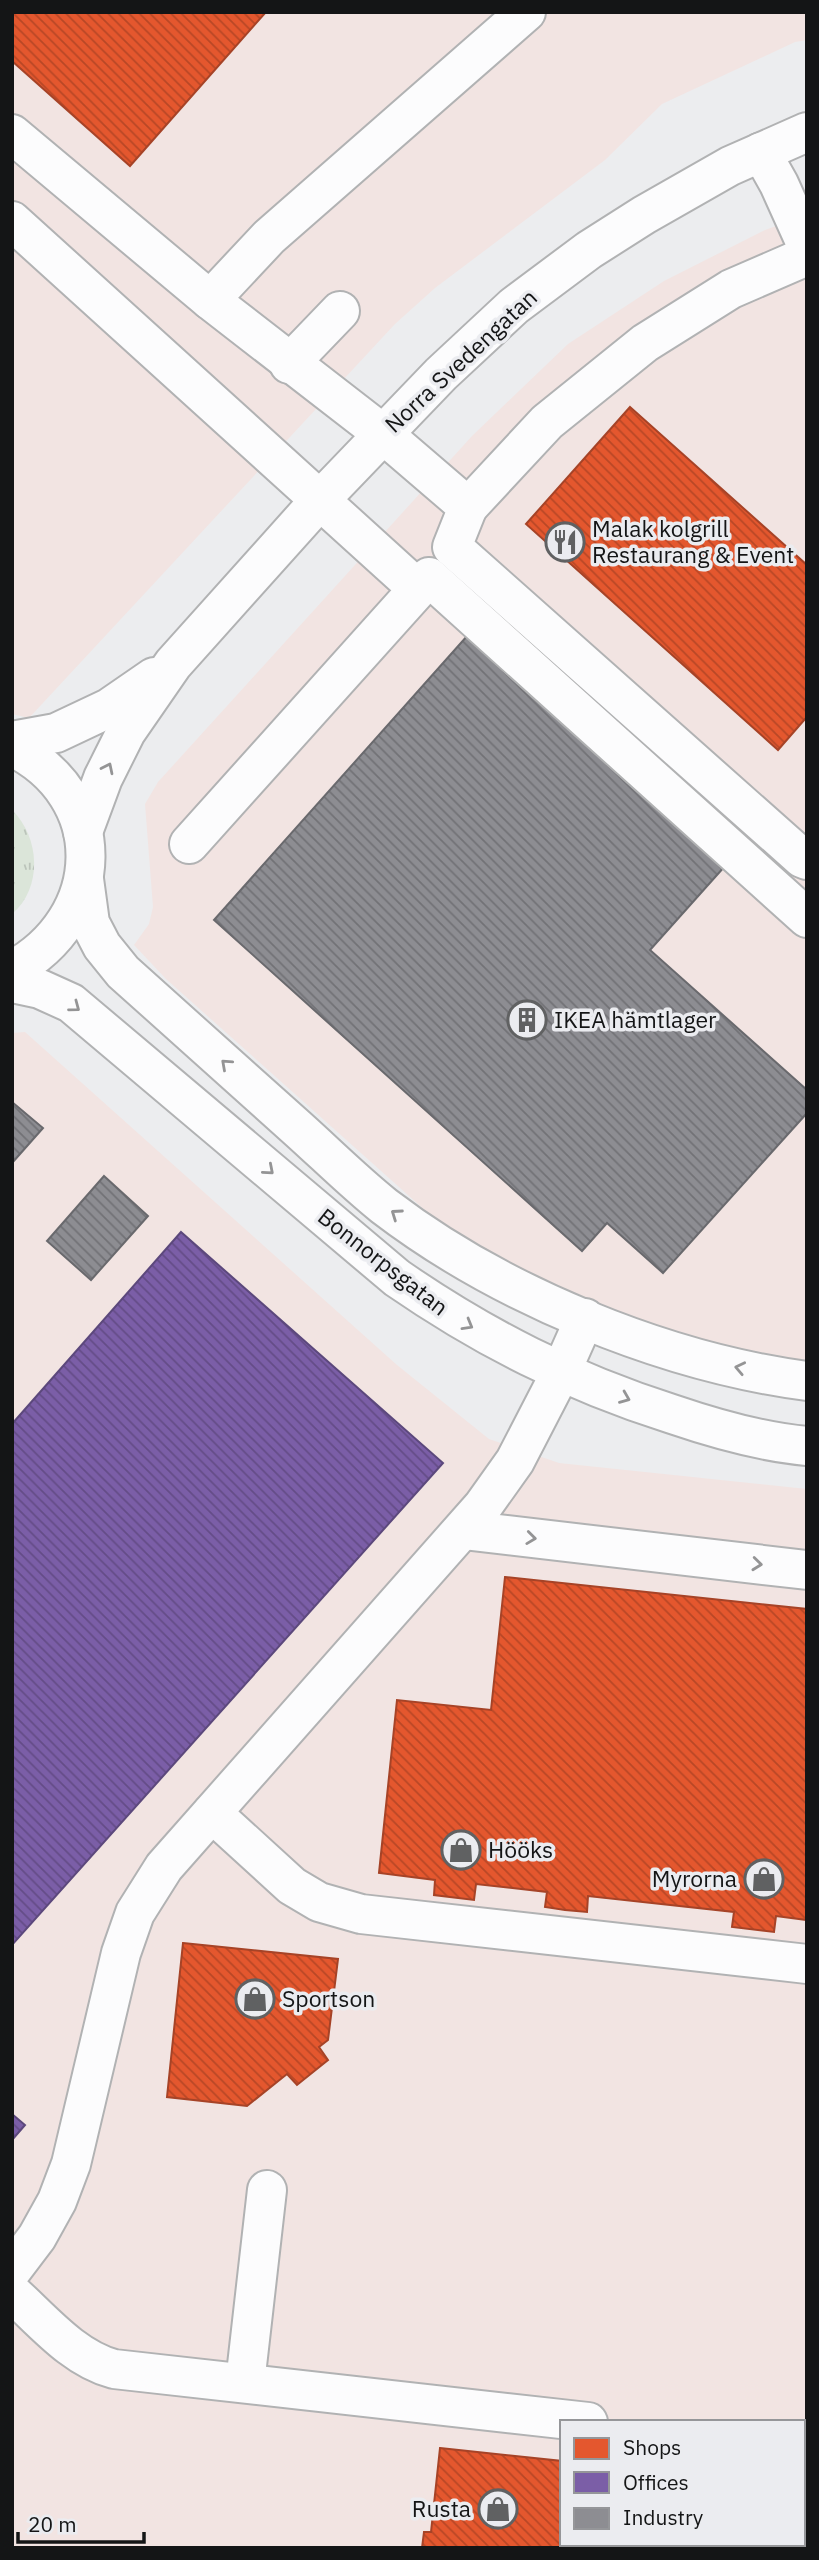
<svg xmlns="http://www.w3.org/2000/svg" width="819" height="2560" font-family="'IBM Plex Sans',sans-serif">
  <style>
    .commercial { fill: #f2e4e2; fill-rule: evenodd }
    .grass { fill: url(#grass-tufts) }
    .shops { fill: url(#shops-back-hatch); stroke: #a64327; stroke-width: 2 }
    .offices { fill: url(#offices-back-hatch); stroke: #5c487c; stroke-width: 2 }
    .industry { fill: url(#industry-back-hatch); stroke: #69696d; stroke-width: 2 }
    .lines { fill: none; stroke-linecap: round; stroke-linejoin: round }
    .minor-casing { stroke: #b1b2b3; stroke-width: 42 }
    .minor { stroke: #fcfcfd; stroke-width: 38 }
    .oneway { stroke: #949495 }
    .labels { text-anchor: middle; stroke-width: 7; stroke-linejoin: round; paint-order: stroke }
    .street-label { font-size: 23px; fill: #141516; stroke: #ebecf0 }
    .poi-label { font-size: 23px; fill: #141516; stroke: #ebecf0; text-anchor: start }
  </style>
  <defs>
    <pattern id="grass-tufts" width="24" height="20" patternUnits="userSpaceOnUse" patternTransform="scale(1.75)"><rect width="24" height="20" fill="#dbe5d9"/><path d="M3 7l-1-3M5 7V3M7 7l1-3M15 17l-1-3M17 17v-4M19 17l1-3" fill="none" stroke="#bbc4ba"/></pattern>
    <pattern id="shops-back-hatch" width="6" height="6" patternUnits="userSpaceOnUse" patternTransform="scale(1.75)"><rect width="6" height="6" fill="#e4572e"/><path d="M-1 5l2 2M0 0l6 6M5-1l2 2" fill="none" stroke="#b84726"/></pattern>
    <pattern id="offices-back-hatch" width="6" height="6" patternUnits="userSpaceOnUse" patternTransform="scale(1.75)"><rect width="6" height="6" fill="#7b5ea7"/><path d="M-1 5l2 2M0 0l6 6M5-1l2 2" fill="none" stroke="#644c87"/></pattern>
    <pattern id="industry-back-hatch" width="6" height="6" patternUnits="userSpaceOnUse" patternTransform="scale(1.75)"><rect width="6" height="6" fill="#8d8d92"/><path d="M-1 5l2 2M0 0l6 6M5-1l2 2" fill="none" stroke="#727276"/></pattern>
  </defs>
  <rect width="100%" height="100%" fill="#ecedef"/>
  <!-- commercial -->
  <g class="commercial">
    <path d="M12,12h795v28l-12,2 -133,62 -57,56 -170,128 -40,36 -366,394 -17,-4z"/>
    <path d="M807,215v1152l-100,-19 -162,-60 -108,-67 -271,-242 -32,-34 15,-21 4,-17 -8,-103 13,-22 314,-346 96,-92 96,-63 101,-51z"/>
    <path d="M25,1032l372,333 92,74 70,24 248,26v1059h-795v-1515zM562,2422h241v122h-241z"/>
  </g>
  <!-- grass -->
  <path class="grass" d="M12,810c28,27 31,78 0,104z"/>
  <!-- shops -->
  <g class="shops">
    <path d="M12,12h254l-136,154 -118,-105z"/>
    <path d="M630,407l177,158v155l-2,-1 -27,31 -252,-226z"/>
    <path d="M505,1577l302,32v311l-31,-4 -2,16 -42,-5 2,-15 -146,-16 -1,16 -22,-2 -20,-3 2,-15 -71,-8 -2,16 -40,-5 1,-15 -56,-7 18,-173 94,10z"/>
    <path d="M183,1943l155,16 -10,81 -9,7 9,13 -31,25 -10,-11 -40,32 -80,-9z"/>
    <path d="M440,2448l122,13v83h241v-58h4v62h-385l2,-16h7z"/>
  </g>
  <!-- offices -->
  <g class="offices">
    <path d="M181,1232l262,231 -431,482v-521z"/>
    <path d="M12,2114l13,11 -13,15z"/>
  </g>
  <!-- industry -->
  <g class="industry">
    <path d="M468,635l257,231 -75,84 157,140v23l-144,160 -56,-50 -25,28 -368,-331z"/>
    <path d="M12,1102l31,26 -31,35z"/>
    <path d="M104,1176l44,40 -57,64 -44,-39z"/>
  </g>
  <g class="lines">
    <!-- minor casing -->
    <g class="minor-casing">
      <g id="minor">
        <path d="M12,134l198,166 173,134 85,73 -16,40 350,311 5,2"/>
        <path d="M761,152l18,32 28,62"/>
        <path d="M12,221l406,368 -229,255"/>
        <path d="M210,300l59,-63 257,-225"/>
        <path d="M289,364l51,-53"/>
        <path d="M468,507l79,-85 98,-79 86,-54 76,-33"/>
        <path d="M418,589l11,-12 378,341"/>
        <path d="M12,741l44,-8 53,-25 45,-31"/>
        <path d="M12,747c100,49 96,171 0,223"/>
        <path d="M83,832l20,-54 23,-46 47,-68 147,-164 121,-126 73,-68 75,-56 55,-35 86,-49 77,-34"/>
        <path d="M84,879l6,44 12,23 21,26c58,52 116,104 174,156 29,26 57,54 87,78 115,88 279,156 423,175"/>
        <path d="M12,983l28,6 31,14 326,275c87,60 174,104 275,136 44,15 89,28 135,32"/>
        <path d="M463,1530l344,40"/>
        <path d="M212,1813l80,73 27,16 42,12 446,50"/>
        <path d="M12,2270l25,-33 20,-36 14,-37 50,-211 14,-40 29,-46 319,-361 32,-45 46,-89 24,-54"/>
        <path d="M12,2293c31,28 61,65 102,76l474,53"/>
        <path d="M245,2383l22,-193"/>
        <path d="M803,2446h4"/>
      </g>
    </g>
    <!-- minor -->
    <use href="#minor" class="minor"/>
  </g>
  <!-- one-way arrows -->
  <defs><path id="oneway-chevron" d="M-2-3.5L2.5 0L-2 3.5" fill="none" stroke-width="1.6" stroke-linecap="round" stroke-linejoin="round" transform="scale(1.75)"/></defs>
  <g class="oneway">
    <use href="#oneway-chevron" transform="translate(108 768) rotate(-64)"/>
    <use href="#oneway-chevron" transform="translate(75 1007) rotate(37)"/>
    <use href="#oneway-chevron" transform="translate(226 1064) rotate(-138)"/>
    <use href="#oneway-chevron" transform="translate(269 1170) rotate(41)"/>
    <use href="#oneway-chevron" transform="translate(396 1214) rotate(-145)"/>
    <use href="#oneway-chevron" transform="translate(468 1325) rotate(30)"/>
    <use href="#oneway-chevron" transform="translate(740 1368) rotate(-168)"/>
    <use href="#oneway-chevron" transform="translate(625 1398) rotate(22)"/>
    <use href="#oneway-chevron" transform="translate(531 1538) rotate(7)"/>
    <use href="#oneway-chevron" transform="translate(757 1564) rotate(6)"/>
  </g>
  <!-- icons -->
  <defs>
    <g id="restaurant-ring" transform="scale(2.0125)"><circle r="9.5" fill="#ebecf0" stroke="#606162" stroke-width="1.5"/><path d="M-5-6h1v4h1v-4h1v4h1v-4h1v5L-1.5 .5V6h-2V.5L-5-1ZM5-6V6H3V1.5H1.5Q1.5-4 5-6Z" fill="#606162"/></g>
    <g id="building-ring" transform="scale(2.0125)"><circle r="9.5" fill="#ebecf0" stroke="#606162" stroke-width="1.5"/><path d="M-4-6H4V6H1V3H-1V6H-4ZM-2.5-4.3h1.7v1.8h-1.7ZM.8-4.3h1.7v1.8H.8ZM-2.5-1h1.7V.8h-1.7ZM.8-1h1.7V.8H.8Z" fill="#606162"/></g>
    <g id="shop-ring" transform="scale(2.0125)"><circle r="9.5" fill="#ebecf0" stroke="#606162" stroke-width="1.5"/><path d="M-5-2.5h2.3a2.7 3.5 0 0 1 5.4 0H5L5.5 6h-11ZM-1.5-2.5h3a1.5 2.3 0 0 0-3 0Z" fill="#606162"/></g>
  </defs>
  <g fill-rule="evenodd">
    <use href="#restaurant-ring" x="565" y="542"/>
    <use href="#building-ring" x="527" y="1020"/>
    <use href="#shop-ring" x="461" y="1850"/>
    <use href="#shop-ring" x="764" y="1879"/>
    <use href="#shop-ring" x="255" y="1999"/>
    <use href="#shop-ring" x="498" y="2509"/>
  </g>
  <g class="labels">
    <!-- street labels -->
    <g class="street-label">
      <text transform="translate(461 361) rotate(-43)" y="8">Norra Svedengatan</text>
      <text transform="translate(383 1262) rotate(38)" y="8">Bonnorpsgatan</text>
    </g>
    <!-- poi labels -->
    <g class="poi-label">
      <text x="592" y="537">Malak kolgrill<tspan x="592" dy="26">Restaurang &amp; Event</tspan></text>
      <text x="554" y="1028">IKEA hämtlager</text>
      <text x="488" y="1858">Hööks</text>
      <text x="737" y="1887" text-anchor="end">Myrorna</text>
      <text x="282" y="2007">Sportson</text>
      <text x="471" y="2517" text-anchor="end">Rusta</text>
    </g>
  </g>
  <!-- border -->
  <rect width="819" height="2560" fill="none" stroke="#141516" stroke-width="28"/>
  <!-- legend -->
  <rect x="560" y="2420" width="245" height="126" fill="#ebecf0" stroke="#959699" stroke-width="2"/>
  <rect x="574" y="2438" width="35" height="21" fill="#e4572e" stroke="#959699" stroke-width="2"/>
  <text x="623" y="2455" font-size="21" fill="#141516">Shops</text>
  <rect x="574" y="2472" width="35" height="21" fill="#7b5ea7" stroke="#959699" stroke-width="2"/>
  <text x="623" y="2490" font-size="21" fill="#141516">Offices</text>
  <rect x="574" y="2508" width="35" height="21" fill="#8d8d92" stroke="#959699" stroke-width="2"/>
  <text x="623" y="2525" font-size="21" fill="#141516">Industry</text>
  <!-- scale -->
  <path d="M18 2532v10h126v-10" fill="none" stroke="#141516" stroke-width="3.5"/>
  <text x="28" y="2532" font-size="21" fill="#141516" stroke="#ebecf0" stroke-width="5" paint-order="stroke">20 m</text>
</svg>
